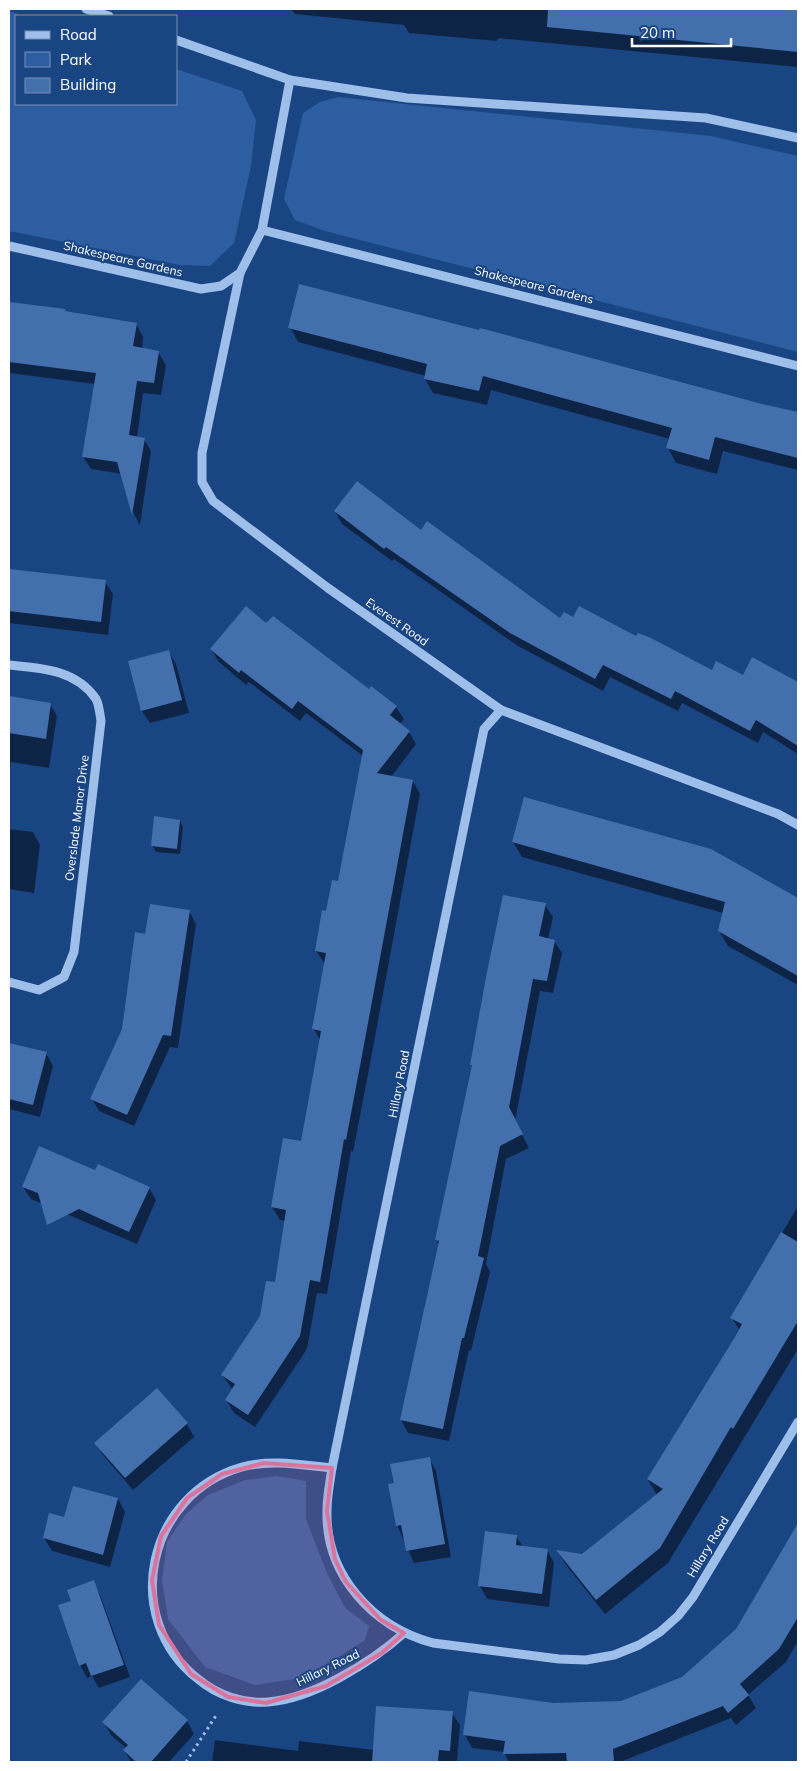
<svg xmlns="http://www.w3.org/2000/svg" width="807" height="1771" font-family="Mulish,sans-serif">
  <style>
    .green { fill: #2d5ea2 }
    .shadow { fill: #0007 }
    .building { fill: #436fad }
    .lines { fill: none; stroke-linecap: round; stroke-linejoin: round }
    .path { stroke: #9fbfeb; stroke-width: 3; stroke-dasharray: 2.5 4; stroke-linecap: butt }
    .minor { stroke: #9fbfeb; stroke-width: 9 }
    .marked { fill: #da749d; fill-opacity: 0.2; stroke: #da749d; stroke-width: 4; stroke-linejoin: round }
    .labels { text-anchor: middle; stroke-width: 4; stroke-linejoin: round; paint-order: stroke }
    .street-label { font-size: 12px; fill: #fff; stroke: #1a4583 }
  </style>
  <rect width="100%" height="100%" fill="#1a4583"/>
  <!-- green -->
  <g class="green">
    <path d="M9,11l15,5h-8v88h160v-35l66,22 14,29 -5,46 -17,77 -24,23 -30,-1 -171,-34z"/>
    <path d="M338,97l373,39 87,20v196l-473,-121 -30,-11 -11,-21 19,-86 17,-11z"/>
    <path d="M277,1476l29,5v38l21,54 18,35 24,18 -4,14 -58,37 -52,8 -50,-18 -37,-48 -6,-38 5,-39 19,-28 22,-19 37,-15z"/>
  </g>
  <!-- shadow -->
  <g class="shadow">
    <path d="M291,9h507v58l-300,-29 -1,3 -88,-8 -5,-8 -109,-11z"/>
    <path d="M9,304l56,6 1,3 70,11 7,13 -1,12 16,3 8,13 -5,30 -18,-2 -6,45 7,1 7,12 -11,74 -6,-11 -12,-40 -31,-5 -8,-12 12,-73 -86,-11z"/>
    <path d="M290,327l508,86v57l-75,-19 -6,23 -41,-11 -8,-15 2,-9 -179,-49 -4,15 -54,-12 -8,-14 1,-3 -128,-34z"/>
    <path d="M335,511l86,21 140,88 13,-2 63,20 75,33 31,6 50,3 5,3v71l-35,-22 -5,11 -76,-40 -4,8 -68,-34 -7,14 -85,-45 -124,-87 -2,2 -50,-37z"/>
    <path d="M9,571l96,11 8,12 -5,41 -99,-12z"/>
    <path d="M267,625l129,82 8,12 -4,5 9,8 7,12 -25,33 22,4 7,13 -50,270 -17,88 -2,-1 -24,143 -10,-1 -10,56 -52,78 -21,-14 -8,-13 7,-10 -11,-15 39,-58 15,-33 9,-63 -5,-1 -8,-13 12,-68 18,3 19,-100 -7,-13 11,-65 -9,-13 23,-69 24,-126 -57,-43 -6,8 -51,-39 -3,3 -27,-23 -8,-13z"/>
    <path d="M168,651l8,13 13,49 -39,10 -8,-12z"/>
    <path d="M9,698l41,6 7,12 -8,52 -38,-6 -2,10z"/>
    <path d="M180,821l3,6 -3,27 -24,-2 -4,-7z"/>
    <path d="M9,829l24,3 7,13 -6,48 -25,-4z"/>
    <path d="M513,842l198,9 87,48v86l-70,-39 -9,-15 4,-18 -201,-56z"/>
    <path d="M545,905l8,12 -5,22 6,2 8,12 -9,40 -13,-2 -25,130 14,27 -23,11 -20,105 4,8 -19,79 -2,-1 -20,91 -41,-8 -7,-13 38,-175 -3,-5 37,-173 -2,-2z"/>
    <path d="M189,911l7,13 -18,124 -8,-1 -36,79 -35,-15 -7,-12 31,-70 23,-94z"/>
    <path d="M9,1044l37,9 7,13 -13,51 -31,-8z"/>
    <path d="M96,1172l53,16 7,12 -19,44 -106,-45 -8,-12z"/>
    <path d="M798,1206v143l-130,214 -63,51 -39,-49 -8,-13 24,3 75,-60 -9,-15 92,-149 -8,-13z"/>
    <path d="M187,1424l7,13 -61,53 -30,-35 -7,-12z"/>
    <path d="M429,1458l7,13 15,86 -37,6 -17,-38 -2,-41z"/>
    <path d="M118,1499l7,13 -15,55 -58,-16 -8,-13 21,-19z"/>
    <path d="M798,1528v113l-12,21 -38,33 8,13 -20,17 -5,-7 -111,44h-111l-5,-10 -32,-4 -7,-13 88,-31 68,-2 61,-24 55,-48z"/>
    <path d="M516,1536l7,11 24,3 7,13 -5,44 -62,-8 -7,-13z"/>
    <path d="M93,1582l7,13 30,82 -31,11 -7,-12 -5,2 -7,-13 -7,-63z"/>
    <path d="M452,1713l8,12 -3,37h-245l3,-22 83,11 1,-10 75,9z"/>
    <path d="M187,1721l7,13 -25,28h-38l-7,-12 2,-2 -15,-13 -7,-13z"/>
  </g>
  <!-- building -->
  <g class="building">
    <path d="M548,9h250v43l-251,-25z"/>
    <path d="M299,284l180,46 1,-2 282,76 36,8v46l-83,-21 -6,23 -43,-12 6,-20 -189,-52 -4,15 -55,-12 3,-15 -139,-36z"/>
    <path d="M9,302l56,7v2l72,12 -4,23 26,5 -5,32 -17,-2 -8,54 16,3 -13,77 -15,-53 -35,-5 14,-84 -87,-11z"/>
    <path d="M357,481l64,49 6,-9 133,97 4,-6 9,5 6,-11 57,30 2,-3 13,5 61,32 4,-9 27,14 9,-18 46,25v64l-42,-26 -6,11 -75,-40 -4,8 -68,-34 -8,14 -85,-46 -124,-86 -2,2 -50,-38z"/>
    <path d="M9,569l97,11 -5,42 -92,-11z"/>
    <path d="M246,606l20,17 7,-7 96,73 2,-3 26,20 -7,9 20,16 -33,42 36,7 -50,270 -17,90 -2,-1 -24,143 -10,-2 -10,56 -52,79 -23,-15 10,-16 -14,-9 39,-59 6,-35 9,1 11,-72 -15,-3 12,-69 18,3 20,-110 -9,-2 14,-76 -11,-2 7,-41 4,1 6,-31 6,1 25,-131 -65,-49 -6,8 -51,-39 -2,3 -29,-24z"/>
    <path d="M169,650l13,50 -41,11 -13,-50z"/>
    <path d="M9,696l42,7 -5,36 -37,-6z"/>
    <path d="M524,797l187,52 87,49v78l-80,-45 7,-29 -213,-60z"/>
    <path d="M154,816l26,4 -3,29 -26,-3z"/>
    <path d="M503,895l43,8 -7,33 16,4 -8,41 -14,-2 -24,128 14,27 -23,12 -22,110 6,2 -20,80h-2l-19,91 -43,-9 39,-179 -4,-1 37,-175h-2l17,-93z"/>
    <path d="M150,904l40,6 -19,126 -8,-1 -36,80 -37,-16 32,-70 13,-97 10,2z"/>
    <path d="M9,1043l38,9 -14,53 -24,-6z"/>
    <path d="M39,1146l56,24 3,-6 52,23 -21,45 -50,-23 -32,16 -9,-32 -16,-6z"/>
    <path d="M781,1232l17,10v79l-65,108 -2,-2 -71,121 -64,52 -40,-50 26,4 81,-65 -16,-10 88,-142 7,-13 -12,-6z"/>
    <path d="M157,1388l31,35 -63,55 -31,-35z"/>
    <path d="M430,1457l15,87 -39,7 -5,-26 -5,1 -8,-42 6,-1 -4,-19z"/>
    <path d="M73,1486l45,12 -15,57 -60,-17 6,-25 15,4z"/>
    <path d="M798,1523v94l-19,32 -39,35 9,11 -21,18 -5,-7 -110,43 1,13h-47l-1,-9 -63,1 2,-13 -42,-6 6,-44 84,12 68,-2 61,-24 54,-48z"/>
    <path d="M485,1531l32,4 -1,10 32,4 -6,45 -64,-8z"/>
    <path d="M94,1580l30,85 -33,11 -5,-13 -7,3 -21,-61 13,-4 -4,-11z"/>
    <path d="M141,1679l47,41 -37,42h-15l-13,-12 5,-5 -26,-23z"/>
    <path d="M376,1706l77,5 -3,40 -11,-1 -1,12h-66z"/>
  </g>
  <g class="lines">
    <!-- path -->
    <path class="path" d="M186,1762l31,-48"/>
    <!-- minor -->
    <g class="minor">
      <path d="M86,9l23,7"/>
      <path d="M176,40l114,40 117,18 299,20 92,20"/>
      <path d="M262,230l536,136"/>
      <path d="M9,246l192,43 20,-3 19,-13 22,-43 28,-150"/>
      <path d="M240,273l-38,180v29l11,19 115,87 173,122 277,104 20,11"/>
      <path d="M9,665c31,3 67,4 87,34 3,5 4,16 5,22l-27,231 -10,25 -25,13 -30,-8"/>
      <path d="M501,710l-17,19 -152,739c-2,14 -5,28 -5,42 -2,65 46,117 106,133l126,16 27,1 28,-5 25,-10 21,-13 18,-16 15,-19 105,-175"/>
      <path d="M332,1468c-30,-3 -61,-9 -90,-1 -95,27 -122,151 -44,212 19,16 45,25 70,23 25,-2 49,-12 71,-24 24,-13 44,-26 65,-45"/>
    </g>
  </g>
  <!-- marked area -->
  <path class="marked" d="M264,1463l68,5 -5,43 8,48 11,23 35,38 23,13 -22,20 -56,33 -60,17 -38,-6 -37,-23 -32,-49 -7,-45 9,-44 26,-38 35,-24z"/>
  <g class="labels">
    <!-- street labels -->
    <g class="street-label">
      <text transform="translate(123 259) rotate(13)" y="4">Shakespeare Gardens</text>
      <text transform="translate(534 285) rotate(14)" y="4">Shakespeare Gardens</text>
      <text transform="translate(397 622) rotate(35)" y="4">Everest Road</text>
      <text transform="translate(77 818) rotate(-83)" y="4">Overslade Manor Drive</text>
      <text transform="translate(399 1084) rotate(-79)" y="4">Hillary Road</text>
      <text transform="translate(708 1547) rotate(-59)" y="4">Hillary Road</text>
      <text transform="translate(328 1668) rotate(-26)" y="4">Hillary Road</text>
    </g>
  </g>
  <!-- border -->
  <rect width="807" height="1771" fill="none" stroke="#ffffff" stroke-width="20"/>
  <!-- legend -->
  <rect x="15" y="15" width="162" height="90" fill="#1a4583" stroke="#768fb5"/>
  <rect x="25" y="31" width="25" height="8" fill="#9fbfeb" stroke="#768fb5"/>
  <text x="60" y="40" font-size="15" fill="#ffffff">Road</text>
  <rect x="25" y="52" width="25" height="15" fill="#2d5ea2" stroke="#768fb5"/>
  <text x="60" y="65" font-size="15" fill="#ffffff">Park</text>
  <rect x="25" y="78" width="25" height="15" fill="#436fad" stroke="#768fb5"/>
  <text x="60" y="90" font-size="15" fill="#ffffff">Building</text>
  <!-- scale -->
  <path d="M632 38v8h99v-8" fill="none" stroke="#ffffff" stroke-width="2.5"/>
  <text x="640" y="38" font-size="15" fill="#ffffff" stroke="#1a4583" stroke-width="4" paint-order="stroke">20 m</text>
</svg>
